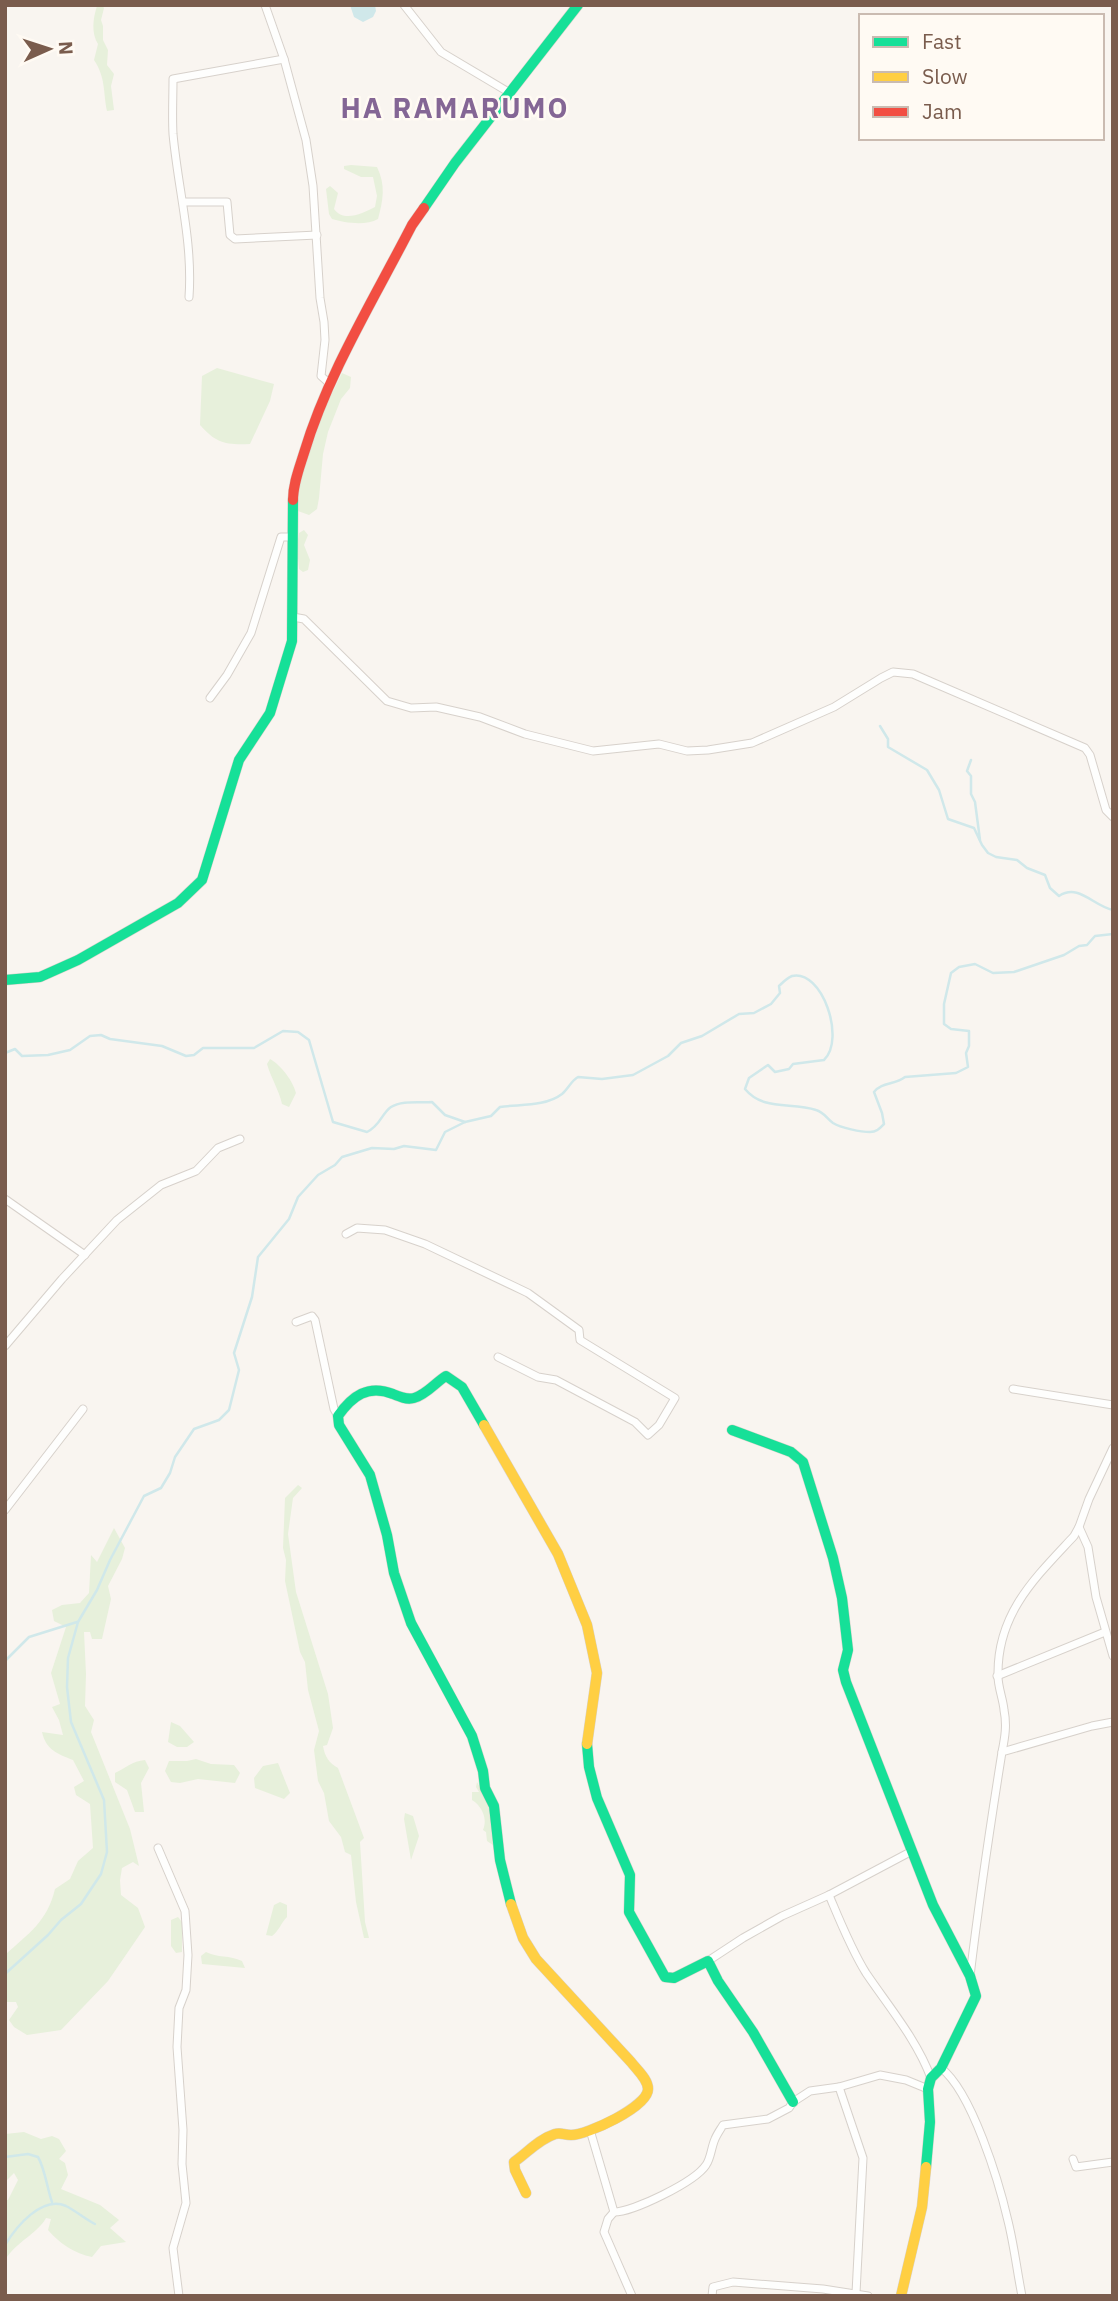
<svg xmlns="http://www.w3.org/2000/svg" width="1118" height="2301" font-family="'IBM Plex Sans',sans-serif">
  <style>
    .green { fill: #e7f0db }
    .water { fill: #d0e8ea }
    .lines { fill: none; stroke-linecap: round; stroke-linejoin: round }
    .stream { stroke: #d0e8ea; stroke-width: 2.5 }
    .street-casing { stroke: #d7d1cb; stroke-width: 9 }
    .fast-casing { stroke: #d9d2cb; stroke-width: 11 }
    .slow-casing { stroke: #d9d2cb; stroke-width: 11 }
    .jam-casing { stroke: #d9d2cb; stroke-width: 11 }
    .street { stroke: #fefefd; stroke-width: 7 }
    .fast { stroke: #16e098; stroke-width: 10 }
    .slow { stroke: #ffcf43; stroke-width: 10 }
    .jam { stroke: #f24e42; stroke-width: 10 }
    .labels { text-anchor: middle; stroke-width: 5; stroke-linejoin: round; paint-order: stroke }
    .district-label { font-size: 28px; font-weight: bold; letter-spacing: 2px; fill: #846695; stroke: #fffaf3 }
  </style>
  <rect width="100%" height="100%" fill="#f9f5f0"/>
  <!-- green -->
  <g class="green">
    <path d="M102,5l2,3 -3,12 2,6v14l5,10 -1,15 7,9 -3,12 3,24 -7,1c-4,-19 -1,-33 -13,-51l4,-16c-7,-11 -5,-26 -1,-38z"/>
    <path d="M351,165l26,2c9,18 6,34 1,52 -12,7 -33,4 -46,0l-3,-5 -3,-25 4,-3 8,7 -4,16c10,14 29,4 41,-2l2,-11 -4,-19h-12l-17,-8v-3z"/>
    <path d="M217,368l57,16 -4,17 -20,43c-25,1 -34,-1 -50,-19l2,-49z"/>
    <path d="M342,373l9,4 -1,11 -9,11 -13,33 -5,22 -4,44 -2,11 -8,6 -11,-4 -2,-17 27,-82z"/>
    <path d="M304,530l4,5 -4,10 6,15 -2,10 -5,2 -4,-3 -2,-22 2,-14z"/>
    <path d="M270,1059c11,6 23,22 26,34l-7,14 -7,-3c-3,-14 -11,-26 -15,-40z"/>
    <path d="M298,1485l4,3 -9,10 -5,36 8,58 32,102 5,34 -6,17 -4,1c2,11 6,17 15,22l26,70 -4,4 5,80 4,16h-5l-8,-36 -5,-47 -6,-3 -4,-15 -12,-16 -5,-28 -6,-12 -4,-31 5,-19 -11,-41 -3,-28 -5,-10 -15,-71 1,-21 -3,-12 2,-50z"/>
    <path d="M114,1528l11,20 -3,11 -14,27 3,13 -9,40h-10l-2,-7h-6l2,42 -1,32 9,14 -3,12 39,97 9,37 -6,-4 -11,6 -2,12 1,15 17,13 7,19 -37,54 -47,49 -34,5 -13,-8 -5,-7 9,-13 -2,-5h-11v-47c24,-22 42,-33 50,-66l15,-10 8,-18 15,-13 -3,-44 -14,-9 -2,-8 10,-6 -11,-21c-15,-6 -27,-10 -31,-28l21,3 -4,-15 -7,-13 8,-3 -9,-31 15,-46 -12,-6 -2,-11 10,-5 18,-2 9,-10 2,-38 6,7z"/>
    <path d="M171,1722l9,4 14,16 -7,5h-10l-9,-5z"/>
    <path d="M196,1759l15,5 23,1 6,8 -5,10 -37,-4 -18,4 -9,-1 -6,-11 4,-10h18z"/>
    <path d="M145,1760l4,8 -8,15 3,29h-9l-8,-22 -12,-8v-9c11,-5 17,-12 30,-13z"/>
    <path d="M278,1763l12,30 -6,6 -29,-11 -1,-10 9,-12z"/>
    <path d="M477,1782l11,20 5,43 -6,-4 -1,-9 -3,-2c5,-11 -1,-24 -11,-30v-8h7l-3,-5z"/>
    <path d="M405,1813l8,3 6,20 -8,24 -7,-41z"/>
    <path d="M280,1902l7,3v12c-6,6 -8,14 -15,19l-6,-1 8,-30z"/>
    <path d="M178,1917l4,5v30l-6,1 -5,-7v-26z"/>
    <path d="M206,1952c11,6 24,3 36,9l3,7 -43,-4 -1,-8z"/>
    <path d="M24,2132l17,7 11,-3 7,3 7,12 -7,8 6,4 3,12 -7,14 39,16 19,15 -9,8 16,14 -25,4 -9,11c-17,-3 -33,-14 -44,-27l3,-11 -5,-1c-9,16 -30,24 -41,42v-60h3l10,-20 -4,-7 -9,9v-48z"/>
  </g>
  <!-- water -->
  <path class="water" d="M350,5h25l1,6 -3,6 -10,5 -9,-5z"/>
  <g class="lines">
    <!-- stream -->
    <g class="stream">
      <path d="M880,726l8,13v8l39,23 12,20 9,29 26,9 8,17 6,8 8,4 21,3 10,8 18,7 5,13 9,8c20,-13 34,10 54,14"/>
      <path d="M971,760l-4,11 4,5v18l4,8 5,38"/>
      <path d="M5,1053l10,-4 7,7 26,-1 22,-5 20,-14 11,-1 9,4 52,7 24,10 8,-1 9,-7h51l29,-17 15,1 11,8 24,82 34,10c14,-7 14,-18 24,-25 11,-7 28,-4 41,-5l13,13 20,7"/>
      <path d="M5,1661l24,-24 48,-15"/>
      <path d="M5,1974l43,-39 13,-15 20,-16 20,-30 6,-22 -3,-52 -33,-78 -4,-35 1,-29 10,-36 19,-32 13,-30 34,-64 17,-8 9,-15 5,-16 19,-28 25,-9 10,-10 10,-40 -5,-17 18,-56 6,-40 31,-38 9,-22 20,-22 17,-10 7,-8 30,-9 22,1 10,-3 32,4 9,-18 20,-10 26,-6 9,-9c19,-3 45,0 62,-13 6,-5 9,-13 16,-17l24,2 31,-4 35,-19 13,-13 21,-7 37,-22 15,-1 17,-9 9,-11 -1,-7c3,-3 8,-8 13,-10 30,-7 54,63 32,84l-31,4 -4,5 -14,3 -7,-7 -19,13 -4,11c18,22 46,13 71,21 8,2 11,9 17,13 8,5 28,9 37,9 7,0 10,-4 14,-8l-2,-11 -8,-21c8,-10 21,-7 31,-15l51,-4 12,-6 -2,-14 3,-7v-15l-18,-2 -7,-5v-20l7,-31 8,-6 16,-3 18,9 21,-1 50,-17 15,-9 8,-1 8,-9 18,-2"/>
      <path d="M5,2157l23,-3 10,3c7,12 9,31 14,45"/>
      <path d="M5,2245c11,-18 37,-50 61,-39 10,5 19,13 29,18"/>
    </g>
    <!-- street casing -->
    <g class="street-casing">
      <g id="street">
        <path d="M265,5l19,54 22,81 7,46 7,112 4,24 1,18 -4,36 9,8"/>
        <path d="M404,5l37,47 69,41"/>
        <path d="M183,202h44l3,33 5,4 82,-4"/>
        <path d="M189,297c4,-55 -11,-108 -16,-163 -1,-18 0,-37 0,-55l111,-20"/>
        <path d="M293,617l11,2 83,82 24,7 25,-1 44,10 45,17 68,17 66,-7 28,7 21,-1 44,-7 82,-36 47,-29 12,-6 20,2 172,74 5,7 16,55 7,7"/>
        <path d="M210,698l17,-23 24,-42 30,-96h11"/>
        <path d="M5,1199l80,56"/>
        <path d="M346,1234l11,-6 28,2 40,14 103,49 51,37 1,10 95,58 -16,27 -11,10 -13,-13 -79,-42 -18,-3 -40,-20"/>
        <path d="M296,1322l16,-6 3,4 19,89 4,7"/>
        <path d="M5,1346l57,-67 55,-59 44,-35 35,-14 22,-23 22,-9"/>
        <path d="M1013,1389l100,16"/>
        <path d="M1113,1448l-24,51 -10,28 9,20 8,50 17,59"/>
        <path d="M5,1510l78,-101"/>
        <path d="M997,1676l108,-44"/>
        <path d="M1002,1752c3,-15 5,-27 2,-42 -1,-12 -7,-25 -6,-37 0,-61 38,-96 76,-137l5,-9"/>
        <path d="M158,1848l27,63 3,44 -2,35 -7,18 -2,39 6,83 -1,34 4,39 -13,45 6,48"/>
        <path d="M829,1895c11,26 22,54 37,78 23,34 51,67 65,105"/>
        <path d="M708,1961l35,-23 39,-22 47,-21 83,-44"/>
        <path d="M970,1976c9,-75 20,-149 32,-224l90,-26 21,-4"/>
        <path d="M941,2068c31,24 58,114 67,153 6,24 9,50 14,75"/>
        <path d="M839,2087l24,71 -7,135"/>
        <path d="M590,2130l24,82 -6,7 -4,13 28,64"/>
        <path d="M1073,2159l3,8 37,-5"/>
        <path d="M614,2212c19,0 81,-30 92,-47 5,-7 5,-17 9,-26 2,-5 5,-9 8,-14l45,-6 21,-11 4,-6 17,-11 29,-4 41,-12 26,5 22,9"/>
        <path d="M712,2296l1,-9 20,-5 90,7 45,7"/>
      </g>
    </g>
    <!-- fast casing -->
    <g class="fast-casing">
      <g id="fast">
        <path d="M424,208l31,-45 123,-158"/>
        <path d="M5,980l35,-3 38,-17 100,-57 24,-23 37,-120 31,-47 22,-72 1,-141"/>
        <path d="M484,1425l-22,-38 -16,-11c-10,6 -20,19 -32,22 -7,2 -14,-1 -21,-4 -25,-10 -41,2 -55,22l1,9 31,50 17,60 7,38 17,50 61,113 11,35 2,17 9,18 6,54 11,44"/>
        <path d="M732,1430l59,22 12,10 30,96 9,40 6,52 -5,20 3,12 87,223 37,71 6,20 -35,72 -10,10 -3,11 2,33 -4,45"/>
        <path d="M587,1744l2,23 8,31 33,77 -1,37 36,65 9,1 34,-17 10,20 35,51 40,70"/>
      </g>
    </g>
    <!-- slow casing -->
    <g class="slow-casing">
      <g id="slow">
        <path d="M484,1425l74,129 29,71 10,48 -10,71"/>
        <path d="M511,1904l12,34 13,21 95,103c6,8 17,17 17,27 0,18 -61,46 -77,46 -7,0 -10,-3 -16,-1 -16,5 -28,19 -41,28l1,8 11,23"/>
        <path d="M901,2296l21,-89 4,-40"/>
      </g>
    </g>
    <!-- jam casing -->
    <g class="jam-casing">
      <path id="jam" d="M293,500c0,-16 6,-31 11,-47 24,-80 70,-154 108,-228l12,-17"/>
    </g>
    <!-- street -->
    <use href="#street" class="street"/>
    <!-- fast -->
    <use href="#fast" class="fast"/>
    <!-- slow -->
    <use href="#slow" class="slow"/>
    <!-- jam -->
    <use href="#jam" class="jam"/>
  </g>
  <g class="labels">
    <!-- district labels -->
    <g class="district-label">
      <text x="455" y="118">HA RAMARUMO</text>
    </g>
  </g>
  <!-- border -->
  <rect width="1118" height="2301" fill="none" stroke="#7a5c4d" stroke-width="14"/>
  <!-- legend -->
  <rect x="859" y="14" width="245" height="126" fill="#fffaf3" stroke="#cabbb1" stroke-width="2"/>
  <rect x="873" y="37" width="35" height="10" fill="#16e098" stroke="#cabbb1" stroke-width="2"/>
  <text x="922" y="49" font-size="21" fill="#7a5c4d">Fast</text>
  <rect x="873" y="72" width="35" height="10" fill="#ffcf43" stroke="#cabbb1" stroke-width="2"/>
  <text x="922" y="84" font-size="21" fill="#7a5c4d">Slow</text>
  <rect x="873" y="107" width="35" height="10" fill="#f24e42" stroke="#cabbb1" stroke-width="2"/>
  <text x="922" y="119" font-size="21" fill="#7a5c4d">Jam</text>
  <!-- north arrow -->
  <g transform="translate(49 49) rotate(87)" stroke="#fffaf3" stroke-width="5" paint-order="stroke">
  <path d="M0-5L12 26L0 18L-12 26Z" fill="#7a5c4d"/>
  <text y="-10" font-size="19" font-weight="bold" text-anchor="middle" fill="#7a5c4d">N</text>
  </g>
</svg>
